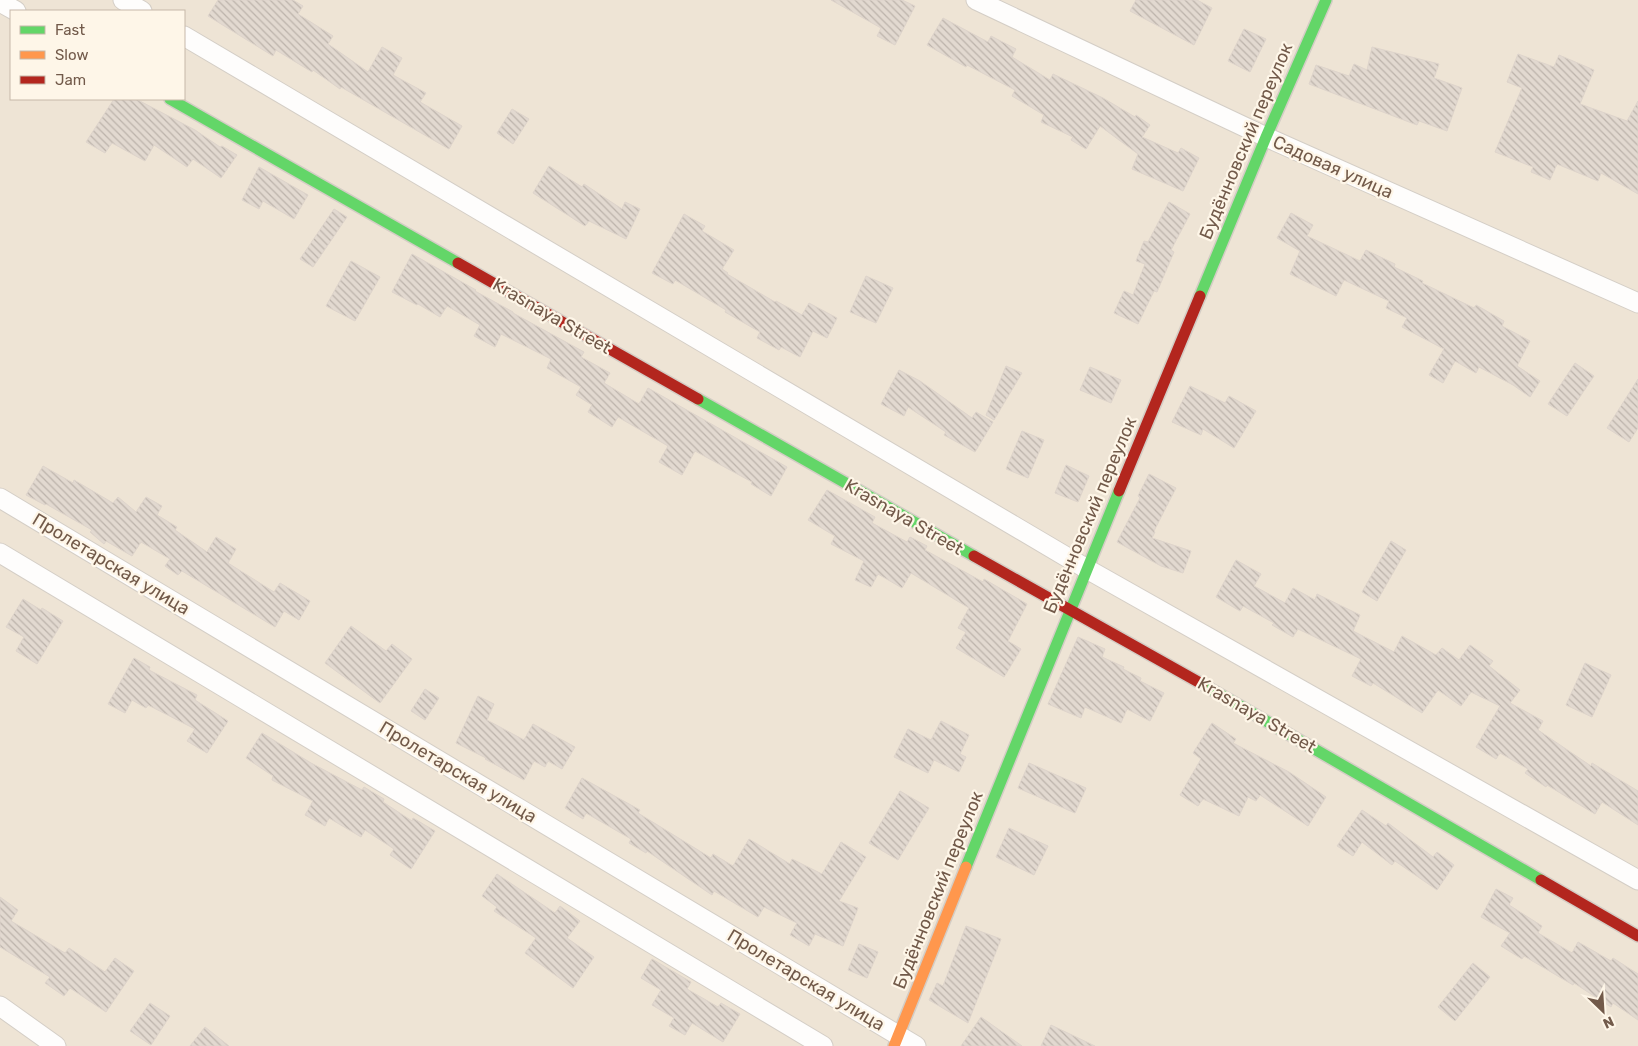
<svg xmlns="http://www.w3.org/2000/svg" width="1638" height="1046" font-family="Rubik,sans-serif">
  <style>
    .residential { fill: #eee4d5; fill-rule: evenodd }
    .building { fill: url(#building-back-hatch); stroke: #ded4cb }
    .lines { fill: none; stroke-linecap: round; stroke-linejoin: round }
    .street-casing { stroke: #d4cec6; stroke-width: 21 }
    .fast-casing { stroke: #d4cdc5; stroke-width: 14 }
    .slow-casing { stroke: #d4cdc5; stroke-width: 14 }
    .jam-casing { stroke: #d4cdc5; stroke-width: 14 }
    .street { stroke: #fefdfc; stroke-width: 19 }
    .fast { stroke: #63d668; stroke-width: 11 }
    .slow { stroke: #ff974d; stroke-width: 11 }
    .jam { stroke: #b3261e; stroke-width: 11 }
    .labels { text-anchor: middle; stroke-width: 4.5; stroke-linejoin: round; paint-order: stroke }
    .street-label { font-size: 18px; fill: #725a4a; stroke: #fef6e8 }
  </style>
  <defs>
    <pattern id="building-back-hatch" width="6" height="6" patternUnits="userSpaceOnUse" patternTransform="scale(1.25)"><rect width="6" height="6" fill="#e2d9d0"/><path d="M-1 5l2 2M0 0l6 6M5-1l2 2" fill="none" stroke="#bcb3ab"/></pattern>
  </defs>
  <rect width="100%" height="100%" fill="#f5f1e8"/>
  <!-- residential -->
  <path class="residential" d="M0,0h1638v1046h-1638zM11,11h173v88h-173z"/>
  <!-- building -->
  <g class="building">
    <path d="M218,0h75l10,6 -5,8 35,22 -5,8 40,28 14,-25 20,11 -9,17 33,18 -6,9 42,24 -13,23 -108,-62 -1,2 -27,-19 -1,2 -36,-22 -3,6 -65,-40z"/>
    <path d="M831,0h71l13,6 -20,39 -18,-9 4,-8z"/>
    <path d="M1136,0h61l15,8 -18,37 -64,-34z"/>
    <path d="M943,18l45,24 3,-6 25,13 -4,8 38,23 3,-6 50,24 32,19 1,-2 14,10 -8,12 36,16 3,-5 18,10 -16,33 -51,-22 6,-15 -38,-28 -14,23 -15,-9 2,-3 -32,-15 3,-7 -32,-19 3,-6 -48,-25 -1,2 -39,-22z"/>
    <path d="M1244,29l22,10 -16,33 -22,-11z"/>
    <path d="M1372,47l67,17 -5,14 28,10 -15,43 -28,-10 -2,4 -108,-41 7,-19 33,11 5,-12 13,6z"/>
    <path d="M1518,54l36,13 5,-12 35,15 -14,34 47,17 11,-20v93l-37,-21 -3,8 -41,-17 -7,16 -19,-8 2,-5 -38,-15 27,-64 -15,-6z"/>
    <path d="M114,99h22l59,31 25,17 2,-1 15,9 -16,23 -28,-19 -6,8 -33,-22 -9,16 -33,-18 -7,10 -19,-11z"/>
    <path d="M512,109l17,10 -16,25 -16,-11z"/>
    <path d="M549,166l33,21 2,-3 38,25 3,-7 15,7 -14,30 -37,-18 -4,5 -52,-33z"/>
    <path d="M259,167l49,28 -14,24 -31,-18 -4,8 -17,-9z"/>
    <path d="M1169,202l21,12 -19,36 3,2 -17,40 -3,-1 -16,33 -24,-11 10,-22 9,4 12,-31 -9,-3 8,-20 4,1z"/>
    <path d="M334,209l13,8 -34,50 -13,-8z"/>
    <path d="M1291,213l22,12 -6,11 53,25 6,-11 29,14 -1,3 29,14 -1,2 52,25 2,-3 28,16 -2,5 28,15 -13,25 23,15 -10,16 -17,-12 -34,-18 -3,6 -21,-12 -12,22 -14,-8 15,-26 -42,-22 5,-9 -21,-10 3,-7 -45,-21 -8,16 -46,-22 10,-23 -23,-13z"/>
    <path d="M684,214l21,12 -3,5 32,19 -12,19 6,4 -1,1 48,28 1,-1 26,14 7,-12 28,15 -10,20 -14,-7 -13,26 -19,-10 -2,3 -22,-12 3,-6 -35,-20 1,-2 -51,-30 -2,4 -21,-11z"/>
    <path d="M412,254l64,36 -1,1 38,21v1l71,39 -3,5 29,16 -6,10 35,21 9,-16 139,79 -16,29 -20,-12 1,-2 -57,-31 -13,24 -23,-13 9,-16 -50,-29 -6,10 -24,-15 4,-7 -16,-10 5,-8 -34,-19 4,-9 -50,-25 -6,13 -21,-11 6,-11 -33,-19 -7,11 -22,-13 -1,1 -25,-13z"/>
    <path d="M351,261l29,16 -25,44 -29,-15z"/>
    <path d="M866,276l27,12 -17,35 -26,-11z"/>
    <path d="M1575,363l19,13 -27,40 -19,-12z"/>
    <path d="M1006,366l16,7 -28,47 -8,-5z"/>
    <path d="M1090,367l31,13 -10,23 -31,-13z"/>
    <path d="M899,370l21,11 52,37 4,-6 17,10 -18,30 -31,-17 2,-3 -38,-25 -4,9 -23,-12z"/>
    <path d="M1638,379v49l-9,14 -22,-14z"/>
    <path d="M1190,386l35,17 4,-7 27,15 -22,37 -31,-19 -2,6 -29,-13z"/>
    <path d="M1022,431l22,9 -16,38 -22,-9z"/>
    <path d="M1066,465l23,11 -11,26 -23,-9z"/>
    <path d="M43,466l30,17 1,-3 39,23 5,-6 18,15 10,-15 16,9 -5,9 20,12 -2,3 32,22 9,-15 20,12 -8,14 46,29 6,-9 30,18 -11,19 -15,-9 -9,16 -93,-56 -4,4 -13,-9 5,-7 -29,-17 -9,14 -26,-15 -2,3 -14,-12 2,-2 -46,-26 -1,1 -19,-10z"/>
    <path d="M1149,474l27,14 -22,43 1,1 -3,6 39,13 -8,22 -22,-7 -44,-24 23,-44 -2,-2z"/>
    <path d="M827,490l48,27 -3,6 35,19 3,-5 17,9 -2,4 58,32 1,-3 43,25 -19,37 13,8 -17,28 -48,-29 10,-16 -8,-4 11,-20 -58,-35 -9,15 -24,-14 -7,13 -16,-7 9,-19 -33,-17 4,-8 -27,-16z"/>
    <path d="M1391,541l15,9 -29,51 -15,-9z"/>
    <path d="M1236,560l25,14 -7,12 31,17 8,-15 22,12 2,-6 43,21 -7,16 41,21 8,-16 34,19 6,-7 17,12 11,-15 23,16 -4,5 31,24 -10,13 33,18 -5,9 53,36 1,-3 46,28v34l-36,-23 -7,12 -48,-29 -1,2 -21,-14 3,-4 -28,-16 -4,6 -20,-12 24,-41 -29,-14 -10,14 -23,-16 -16,23 -49,-30 -2,3 -19,-10 9,-17 -63,-30 -5,8 -21,-12 2,-2 -31,-17 -3,5 -24,-14z"/>
    <path d="M23,599l18,11 1,-2 21,13 -26,43 -21,-13 8,-14 -18,-10z"/>
    <path d="M351,626l35,25 6,-7 20,15 -32,44 -55,-40z"/>
    <path d="M1078,637l27,12 -3,8 22,10 -1,2 18,9 -1,3 24,12 -14,28 -23,-12 -6,14 -36,-16 -4,11 -33,-14z"/>
    <path d="M134,658l16,9 -1,3 48,25 -2,5 33,21 -21,32 -20,-12 8,-12 -47,-24 -2,3 -14,-8 -7,13 -17,-9z"/>
    <path d="M1585,663l26,12 -19,42 -26,-12z"/>
    <path d="M425,689l14,9 -14,22 -14,-9z"/>
    <path d="M478,696l16,8 -7,16 37,20 9,-16 42,23 -13,22 -14,-8 -3,6 -11,-6 -10,19 -39,-21 1,-1 -30,-15z"/>
    <path d="M941,721l28,14 -9,19 6,3 -7,15 -25,-12 -6,13 -34,-16 14,-28 23,11z"/>
    <path d="M1212,723l24,16 -3,4 56,29 37,25 -18,29 -48,-31 -4,6 -8,-4 -9,19 -36,-17 -5,7 -18,-11 21,-36 -8,-6z"/>
    <path d="M262,733l49,30 51,27 2,-3 20,12 -1,3 29,19 1,-3 22,13 -24,38 -21,-14 4,-6 -29,-19 -4,7 -32,-19 -4,8 -20,-11 8,-14 -41,-21 1,-4 -27,-18z"/>
    <path d="M1029,763l57,25 -11,25 -57,-25z"/>
    <path d="M582,778l58,32 -2,3 73,45 2,-4 20,12 16,-27 41,25 2,-5 30,15 19,-32 25,15 -27,44 19,7 -15,38 -28,-12 -6,12 -19,-11 7,-12 -33,-16 -6,10 -44,-26 -2,4 -65,-44 -1,2 -17,-10 2,-4 -45,-26 -3,6 -18,-11z"/>
    <path d="M900,791l29,17 -31,52 -29,-17z"/>
    <path d="M1362,810l24,16 2,-3 45,34 4,-5 17,13 -17,25 -42,-29 -3,4 -30,-23 -9,14 -16,-10z"/>
    <path d="M1009,828l39,18 -14,29 -38,-18z"/>
    <path d="M497,874l58,39 5,-7 20,15 -13,17 27,19 -21,31 -48,-35 11,-15 -42,-27 3,-4 -15,-11z"/>
    <path d="M1496,889l17,9 -4,7 33,21 -4,7 34,20 6,-11 33,19 2,-3 25,16v46l-25,-17 -2,4 -37,-24 -1,2 -49,-29 -2,3 -21,-13 9,-13 -29,-16z"/>
    <path d="M0,897l18,13 -7,11 54,32 4,-5 36,24 10,-14 19,13 -28,41 -36,-24 -6,8 -19,-13 5,-6 -50,-30z"/>
    <path d="M966,926l35,13 -33,84 -39,-23 8,-17 6,3z"/>
    <path d="M859,944l19,8 -11,26 -19,-8z"/>
    <path d="M652,959l39,23 -4,7 31,18 3,-4 19,11 -17,28 -31,-19 -7,12 -16,-9 5,-8 -22,-13 9,-15 -20,-12z"/>
    <path d="M1473,963l17,14 -35,44 -17,-14z"/>
    <path d="M150,1003l20,13 -19,29 -21,-14z"/>
    <path d="M981,1017l41,29h-61z"/>
    <path d="M1051,1025l44,21h-54z"/>
    <path d="M205,1027l24,19h-39z"/>
  </g>
  <g class="lines">
    <!-- street casing -->
    <g class="street-casing">
      <g id="street">
        <path d="M123,0l19,11"/>
        <path d="M976,0l290,137 372,166"/>
        <path d="M0,2l16,9"/>
        <path d="M184,36l903,533 551,311"/>
        <path d="M0,498l916,548"/>
        <path d="M0,553l823,493"/>
        <path d="M0,1006l56,40"/>
      </g>
    </g>
    <!-- fast casing -->
    <g class="fast-casing">
      <g id="fast">
        <path d="M170,99l288,164"/>
        <path d="M1200,296l66,-159 60,-137"/>
        <path d="M698,399l276,157"/>
        <path d="M1202,684l339,196"/>
        <path d="M966,867l153,-376"/>
      </g>
    </g>
    <!-- slow casing -->
    <g class="slow-casing">
      <path id="slow" d="M894,1046l72,-179"/>
    </g>
    <!-- jam casing -->
    <g class="jam-casing">
      <g id="jam">
        <path d="M458,263l240,136"/>
        <path d="M1119,491l81,-195"/>
        <path d="M974,556l228,128"/>
        <path d="M1541,880l97,56"/>
      </g>
    </g>
    <!-- street -->
    <use href="#street" class="street"/>
    <!-- fast -->
    <use href="#fast" class="fast"/>
    <!-- slow -->
    <use href="#slow" class="slow"/>
    <!-- jam -->
    <use href="#jam" class="jam"/>
  </g>
  <g class="labels">
    <!-- street labels -->
    <g class="street-label">
      <text transform="translate(1246 141) rotate(-67)" y="6">Будённовский переулок</text>
      <text transform="translate(1333 167) rotate(24)" y="6">Садовая улица</text>
      <text transform="translate(552 316) rotate(30)" y="6">Krasnaya Street</text>
      <text transform="translate(1090 515) rotate(-67)" y="6">Будённовский переулок</text>
      <text transform="translate(904 517) rotate(30)" y="6">Krasnaya Street</text>
      <text transform="translate(111 564) rotate(31)" y="6">Пролетарская улица</text>
      <text transform="translate(1257 715) rotate(30)" y="6">Krasnaya Street</text>
      <text transform="translate(458 772) rotate(31)" y="6">Пролетарская улица</text>
      <text transform="translate(938 890) rotate(-68)" y="6">Будённовский переулок</text>
      <text transform="translate(806 980) rotate(31)" y="6">Пролетарская улица</text>
    </g>
  </g>
  <!-- legend -->
  <rect x="10" y="10" width="175" height="90" fill="#fef6e8" stroke="#c6b8a9"/>
  <rect x="20" y="26" width="25" height="8" fill="#63d668" stroke="#c6b8a9"/>
  <text x="55" y="35" font-size="15" fill="#725a4a">Fast</text>
  <rect x="20" y="51" width="25" height="8" fill="#ff974d" stroke="#c6b8a9"/>
  <text x="55" y="60" font-size="15" fill="#725a4a">Slow</text>
  <rect x="20" y="76" width="25" height="8" fill="#b3261e" stroke="#c6b8a9"/>
  <text x="55" y="85" font-size="15" fill="#725a4a">Jam</text>
  <!-- north arrow -->
  <g transform="translate(1603 1011) rotate(155)" stroke="#fef6e8" stroke-width="4" paint-order="stroke">
  <path d="M0-4L9 19L0 12L-9 19Z" fill="#725a4a"/>
  <text y="-8" font-size="14" font-weight="bold" text-anchor="middle" fill="#725a4a">N</text>
  </g>
</svg>
